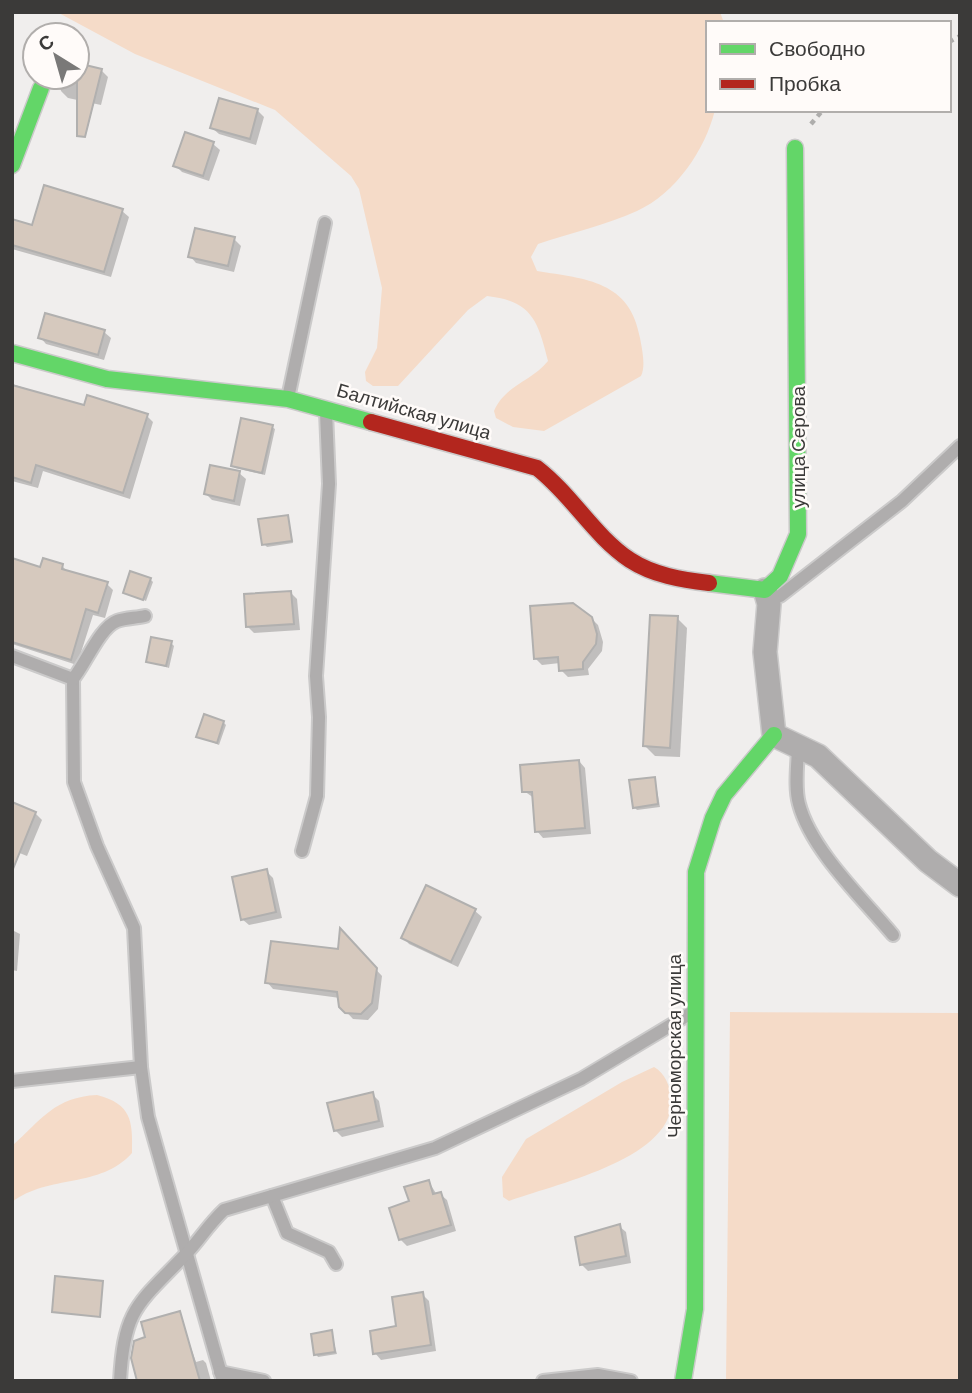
<svg xmlns="http://www.w3.org/2000/svg" width="972" height="1393" font-family="Barlow,sans-serif">
  <style>
    .green { fill: #f5dbc8 }
    .shadow { fill: #0003 }
    .building { fill: #d6c9be; stroke: #b1b0af; stroke-width: 2 }
    .lines { fill: none; stroke-linecap: round; stroke-linejoin: round }
    .lane-casing { stroke: #cbcaca; stroke-width: 16 }
    .street-casing { stroke: #cbcaca; stroke-width: 26 }
    .fast-casing { stroke: #cbcaca; stroke-width: 19 }
    .jam-casing { stroke: #cbcaca; stroke-width: 19 }
    .path { stroke: #aeadac; stroke-width: 4.5; stroke-dasharray: 5 5; stroke-linecap: butt }
    .lane { stroke: #afadad; stroke-width: 12 }
    .street { stroke: #afadad; stroke-width: 23 }
    .fast { stroke: #63d668; stroke-width: 16 }
    .jam { stroke: #b3261e; stroke-width: 16 }
    .labels { text-anchor: middle; stroke-width: 5; stroke-linejoin: round; paint-order: stroke }
    .street-label { font-size: 19px; fill: #3b3a39; stroke: #fffbf9 }
  </style>
  <rect width="100%" height="100%" fill="#f0eeed"/>
  <!-- green -->
  <g class="green">
    <path d="M57,12h663l4,11h-16v87h7c-10,40 -39,83 -78,101 -31,14 -67,22 -99,33l-7,13 6,14c50,8 93,10 103,67 2,11 6,28 1,38l-97,55 -31,-4 -17,-9 -2,-7c11,-26 37,-29 54,-50 -10,-40 -16,-60 -61,-65l-19,14 -70,76h-25l-7,-5 -1,-9 12,-24 5,-60 -23,-99 -8,-13 -76,-66 -140,-56z"/>
    <path d="M730,1012l230,1v368h-234z"/>
    <path d="M654,1067c11,6 16,19 17,31 6,61 -120,87 -162,103l-6,-4 -1,-20 24,-38 96,-57z"/>
    <path d="M97,1095c34,9 36,25 35,58 -32,36 -83,21 -120,49v-56c30,-27 43,-49 85,-51z"/>
  </g>
  <!-- shadow -->
  <g class="shadow">
    <path d="M77,65l24,5 7,7 -7,28 -33,-7 -7,-7 -3,-14h19z"/>
    <path d="M258,111l6,6 -8,28 -37,-11 -7,-6z"/>
    <path d="M213,144l7,6 -11,31 -27,-9 -7,-7z"/>
    <path d="M122,211l7,6 -18,60 -99,-28v-28l21,7z"/>
    <path d="M234,239l7,7 -7,26 -38,-9 -6,-7z"/>
    <path d="M104,332l7,6 -7,22 -58,-16 -6,-7z"/>
    <path d="M12,384l73,23 62,9 6,6 -23,77 -87,-28 -5,17 -26,-7z"/>
    <path d="M272,427l3,2 -10,46 -30,-7 -3,-2z"/>
    <path d="M239,473l7,6 -6,27 -28,-6 -6,-6z"/>
    <path d="M287,517l6,26 -26,4 -3,-3z"/>
    <path d="M12,560l29,10 21,-4 7,7 38,11 6,6 -8,28 -12,-3 -16,50 -65,-21z"/>
    <path d="M150,579l3,3 -7,19 -21,-9z"/>
    <path d="M291,593l6,6 3,31 -46,3 -6,-6z"/>
    <path d="M591,618l7,7 5,17 -1,9 -14,18 1,6 -21,2 -7,-7 -1,-7 -18,2 -7,-7z"/>
    <path d="M677,618l10,10 -7,129 -25,-1 -10,-10z"/>
    <path d="M171,643l3,3 -5,22 -21,-7z"/>
    <path d="M223,722l3,3 -7,20 -21,-9z"/>
    <path d="M579,761l6,7 6,66 -48,4 -6,-7 -3,-33 -10,-7z"/>
    <path d="M655,779l5,28 -23,3 -3,-3z"/>
    <path d="M35,813l7,7 -15,36 -15,-6z"/>
    <path d="M266,871l7,7 9,40 -33,7 -7,-6z"/>
    <path d="M427,887l48,24 7,6 -24,50 -49,-23 -6,-7z"/>
    <path d="M12,930l8,4 -3,37 -5,-1z"/>
    <path d="M341,932l41,44 -4,33 -10,11 -15,-1 -12,-13 -1,-8 -67,-9 -6,-7 73,-31z"/>
    <path d="M372,1094l7,7 5,26 -42,10 -7,-7z"/>
    <path d="M429,1182l8,13 3,-1 7,6 9,31 -49,15 -7,-7z"/>
    <path d="M619,1226l7,6 5,31 -43,8 -7,-7z"/>
    <path d="M422,1294l7,7 7,50 -55,9 -6,-7z"/>
    <path d="M179,1313l17,49 7,-2 3,3 5,18h-72l9,-43z"/>
    <path d="M331,1332l6,22 -19,3 -2,-3z"/>
  </g>
  <!-- building -->
  <g class="building">
    <path d="M77,63l25,6 -17,68 -8,-1z"/>
    <path d="M219,98l39,11 -8,30 -40,-11z"/>
    <path d="M185,132l29,10 -11,34 -30,-10z"/>
    <path d="M44,185l79,24 -19,63 -92,-27v-26l20,6z"/>
    <path d="M195,228l40,9 -7,29 -40,-9z"/>
    <path d="M45,313l60,17 -7,25 -60,-17z"/>
    <path d="M12,385l72,20 3,-10 61,19 -25,79 -87,-28 -5,18 -19,-6z"/>
    <path d="M241,418l32,7 -11,48 -31,-7z"/>
    <path d="M210,465l30,6 -6,30 -30,-7z"/>
    <path d="M288,515l4,26 -30,4 -4,-26z"/>
    <path d="M12,558l28,9 3,-9 20,6 -1,5 46,13 -10,31 -12,-4 -15,51 -59,-18z"/>
    <path d="M130,571l21,7 -8,22 -20,-7z"/>
    <path d="M291,591l3,33 -48,3 -2,-33z"/>
    <path d="M573,603l19,14 5,17 -1,10 -13,18v7l-24,2 -1,-14 -24,2 -4,-53z"/>
    <path d="M650,615l28,1 -8,132 -27,-2z"/>
    <path d="M151,637l21,4 -6,25 -20,-4z"/>
    <path d="M204,714l20,7 -7,22 -21,-6z"/>
    <path d="M579,760l6,68 -50,4 -3,-40h-10l-2,-27z"/>
    <path d="M655,777l3,27 -25,4 -4,-28z"/>
    <path d="M12,802l24,10 -23,57 -1,-1z"/>
    <path d="M267,869l9,43 -35,8 -9,-43z"/>
    <path d="M426,885l50,24 -25,53 -50,-24z"/>
    <path d="M340,928l37,40 -5,35 -11,11 -16,-1 -6,-6 -2,-15 -72,-9 6,-42 67,8z"/>
    <path d="M373,1092l6,29 -45,10 -7,-28z"/>
    <path d="M429,1180l4,14 8,-2 10,33 -52,15 -10,-32 20,-7 -5,-14z"/>
    <path d="M620,1224l6,32 -46,9 -5,-28z"/>
    <path d="M55,1276l48,5 -3,36 -48,-5z"/>
    <path d="M423,1292l8,53 -58,9 -3,-23 26,-5 -4,-29z"/>
    <path d="M180,1311l20,70h-63l-6,-23 3,-17 11,-4 -4,-15z"/>
    <path d="M332,1330l3,22 -21,3 -3,-21z"/>
  </g>
  <g class="lines">
    <!-- lane casing -->
    <g class="lane-casing">
      <g id="lane">
        <path d="M288,398l37,-175"/>
        <path d="M780,596l122,-95 58,-55"/>
        <path d="M12,656l61,23 1,103 23,64 37,82 7,139 7,50 75,264"/>
        <path d="M73,679c12,-14 27,-52 44,-58 8,-3 19,-3 28,-5"/>
        <path d="M798,744c0,19 -4,42 1,60 12,46 64,95 94,131"/>
        <path d="M302,851l15,-55 2,-79 -3,-41 13,-192 -3,-72"/>
        <path d="M12,1081l129,-14"/>
        <path d="M272,1196l15,37 42,19 7,12"/>
        <path d="M220,1372l44,9"/>
        <path d="M120,1381c4,-72 17,-76 65,-126 14,-14 22,-29 39,-45l211,-62 146,-69 110,-66"/>
        <path d="M543,1381l55,-6 33,6"/>
      </g>
    </g>
    <!-- street casing -->
    <g class="street-casing">
      <path id="street" d="M765,590l4,14 -4,48 9,83 44,21 110,105 32,24"/>
    </g>
    <!-- fast casing -->
    <g class="fast-casing">
      <g id="fast">
        <path d="M12,165l29,-77"/>
        <path d="M12,353l95,26 181,20 83,23"/>
        <path d="M709,583l56,7 15,-14 18,-42 -3,-386"/>
        <path d="M683,1381l12,-72 1,-437 17,-54 11,-23 50,-60"/>
      </g>
    </g>
    <!-- jam casing -->
    <g class="jam-casing">
      <path id="jam" d="M371,422l166,46c35,27 57,68 93,92 23,15 52,20 79,23"/>
    </g>
    <!-- path -->
    <g class="path">
      <path d="M949,42l11,-6"/>
      <path d="M811,124l12,-14"/>
    </g>
    <!-- lane -->
    <use href="#lane" class="lane"/>
    <!-- street -->
    <use href="#street" class="street"/>
    <!-- fast -->
    <use href="#fast" class="fast"/>
    <!-- jam -->
    <use href="#jam" class="jam"/>
  </g>
  <g class="labels">
    <!-- street labels -->
    <g class="street-label">
      <text transform="translate(414 411) rotate(16)" y="7">Балтийская улица</text>
      <text transform="translate(798 447) rotate(-90)" y="7">улица Серова</text>
      <text transform="translate(674 1046) rotate(-90)" y="7">Черноморская улица</text>
    </g>
  </g>
  <!-- border -->
  <rect width="972" height="1393" fill="none" stroke="#3b3a39" stroke-width="28"/>
  <!-- legend -->
  <rect x="706" y="21" width="245" height="91" fill="#fffbf9" stroke="#b1aeac" stroke-width="2"/>
  <rect x="720" y="44" width="35" height="10" fill="#63d668" stroke="#b1aeac" stroke-width="2"/>
  <text x="769" y="56" font-size="21" fill="#3b3a39">Свободно</text>
  <rect x="720" y="79" width="35" height="10" fill="#b3261e" stroke="#b1aeac" stroke-width="2"/>
  <text x="769" y="91" font-size="21" fill="#3b3a39">Пробка</text>
  <!-- north arrow -->
  <g transform="translate(56 56) rotate(323)"><circle r="33" fill="#fffbf9" stroke="#b1aeac" stroke-width="2"/>
  <path d="M0-5L12 26L0 18L-12 26Z" fill="#7a7978"/>
  <text y="-10" font-size="19" font-weight="bold" text-anchor="middle" fill="#3b3a39">С</text>
  </g>
</svg>
